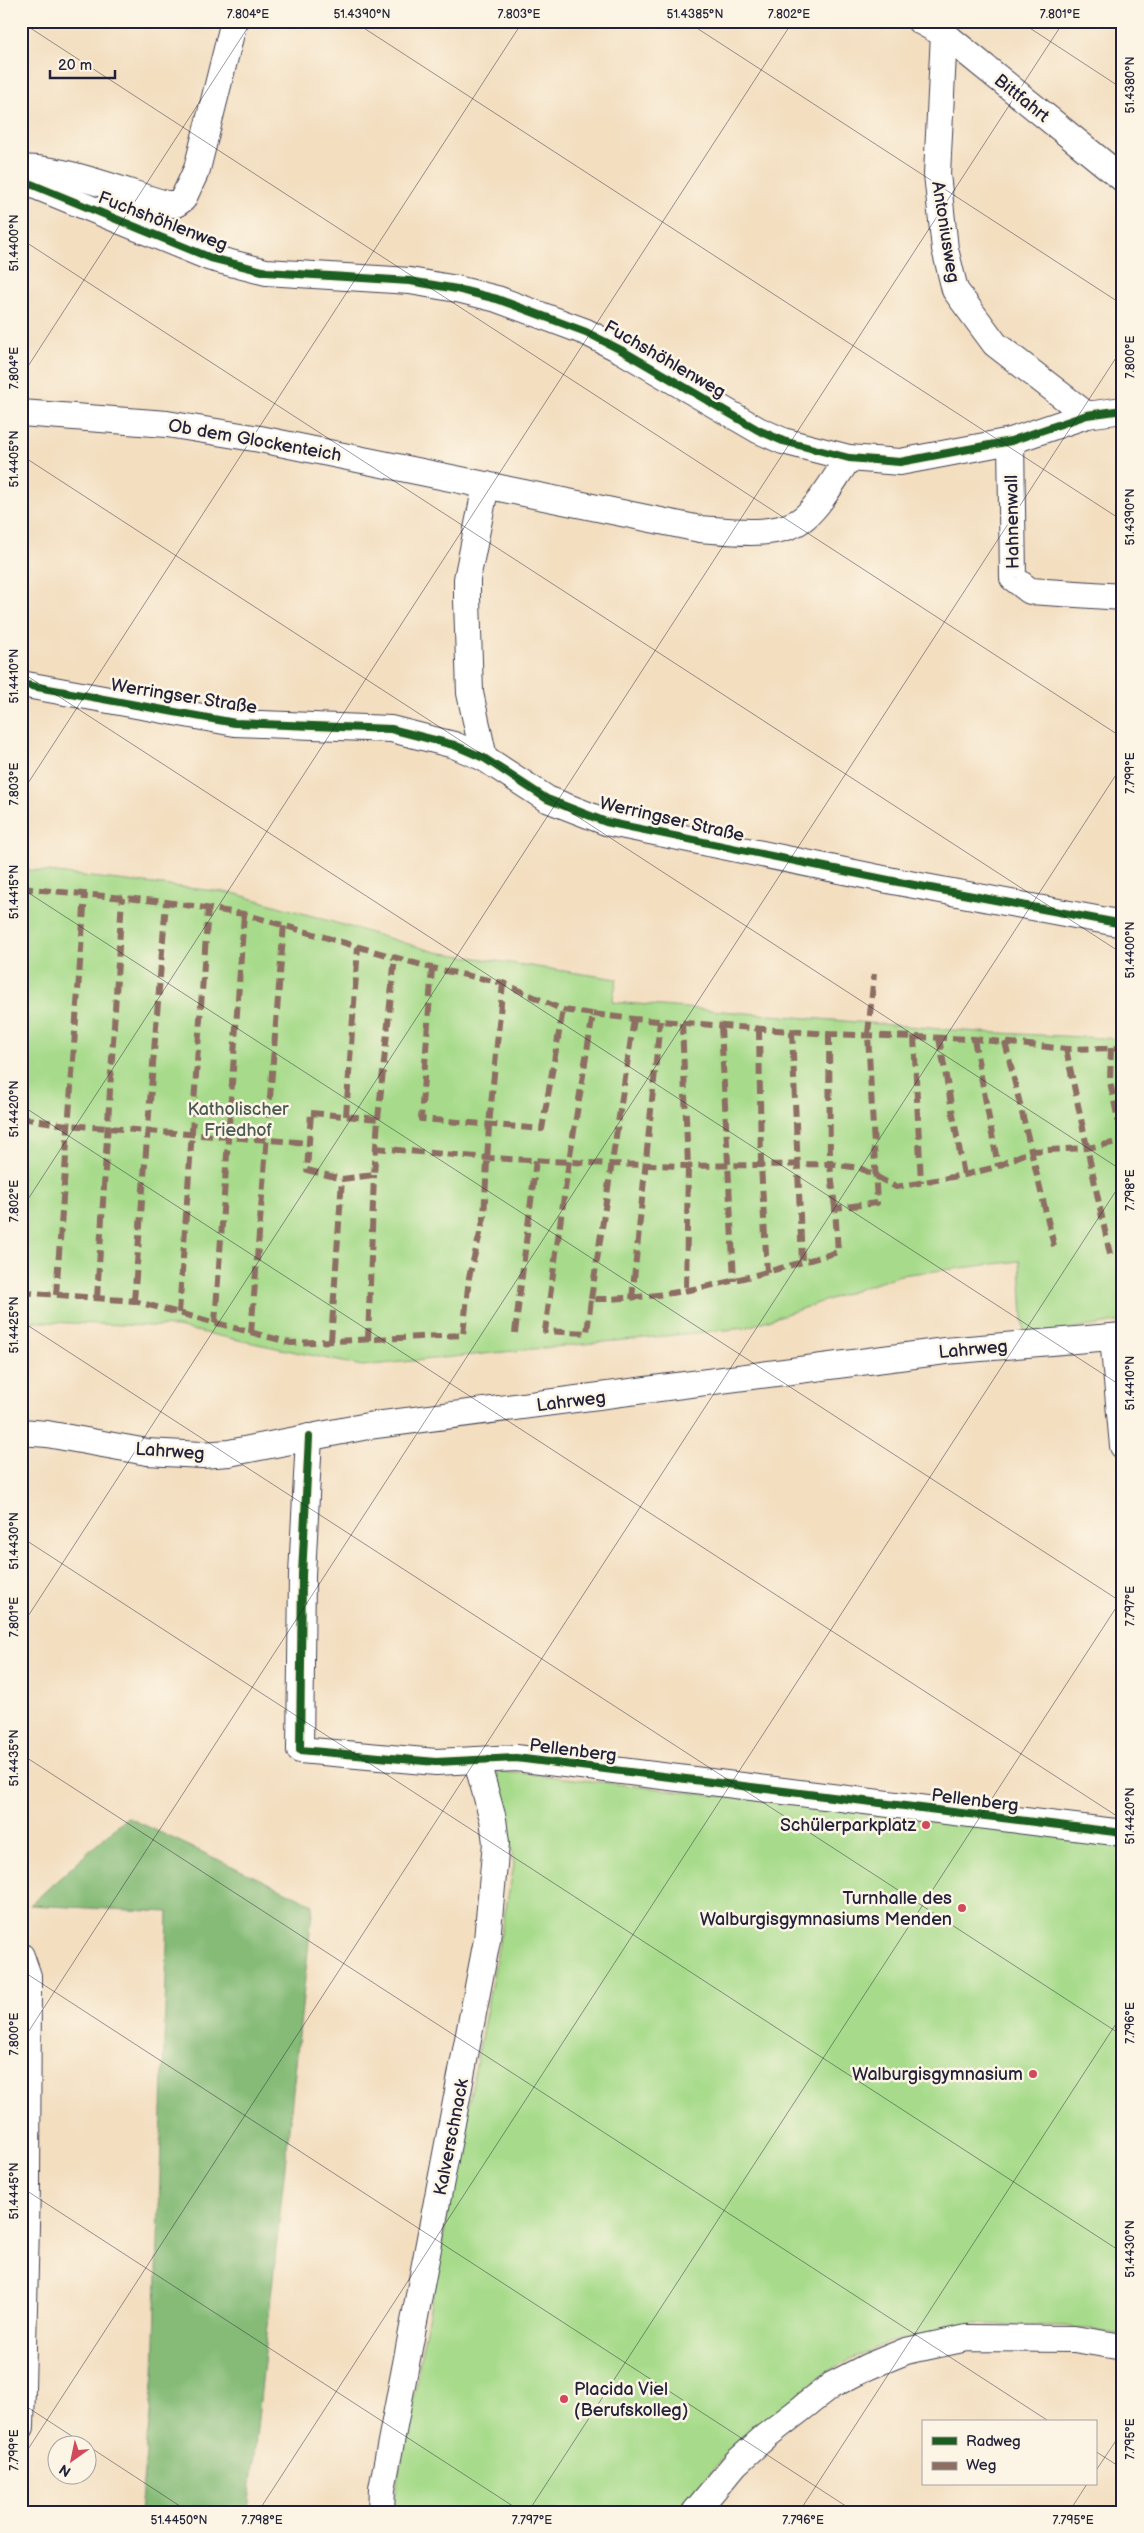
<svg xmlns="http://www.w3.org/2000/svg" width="1144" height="2533" font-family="'Balsamiq Sans',sans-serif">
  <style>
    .green { fill: #a7db8b; stroke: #647e63 }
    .forest { fill: #85bb77; stroke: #546e59 }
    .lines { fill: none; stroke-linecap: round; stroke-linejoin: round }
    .minor-casing { stroke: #413e4f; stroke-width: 28 }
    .minor { stroke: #fff; stroke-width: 26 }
    .quiet { stroke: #8d6e63; stroke-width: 6; stroke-dasharray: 12 6; stroke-linecap: butt }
    .cycleway-casing { stroke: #fcf5e5; stroke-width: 11 }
    .cycleway { stroke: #1b5e20; stroke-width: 8 }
    .ticks { fill: none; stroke: #22223b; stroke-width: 1; stroke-opacity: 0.45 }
    .poi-dot { fill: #d1495b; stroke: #fcf5e5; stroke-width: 2 }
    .labels { text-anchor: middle; stroke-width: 5; stroke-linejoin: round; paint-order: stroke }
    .street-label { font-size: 18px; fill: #22223b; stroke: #fcf5e5 }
    .park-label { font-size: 18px; fill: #4a5a53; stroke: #fcf5e5 }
    .poi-label { font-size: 18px; fill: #22223b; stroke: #fcf5e5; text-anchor: end }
    .neatline { fill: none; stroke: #22223b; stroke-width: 2 }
    .ticks-label { font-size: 12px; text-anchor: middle; fill: #22223b }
  </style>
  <rect width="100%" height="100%" fill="#fcf5e5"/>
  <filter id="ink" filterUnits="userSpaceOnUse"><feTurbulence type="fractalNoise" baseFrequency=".02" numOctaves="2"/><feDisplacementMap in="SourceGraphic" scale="10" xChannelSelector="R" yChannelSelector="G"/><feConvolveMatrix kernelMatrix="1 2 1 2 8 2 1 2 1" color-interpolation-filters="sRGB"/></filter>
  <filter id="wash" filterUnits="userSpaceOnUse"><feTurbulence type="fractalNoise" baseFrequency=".0096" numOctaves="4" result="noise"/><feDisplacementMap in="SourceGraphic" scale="20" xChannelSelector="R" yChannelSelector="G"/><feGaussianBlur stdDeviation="1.12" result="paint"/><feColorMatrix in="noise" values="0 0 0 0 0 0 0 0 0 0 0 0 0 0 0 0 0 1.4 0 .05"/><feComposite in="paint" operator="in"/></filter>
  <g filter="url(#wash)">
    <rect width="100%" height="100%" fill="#f3dec0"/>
    <!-- green -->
    <g class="green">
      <path d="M21,869l212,24 203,59 181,27 -5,23 366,30 145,7v282l-99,16 -4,-76 -120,14 -155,53 -383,38 -185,-39 -156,-6z"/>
      <path d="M497,1772l33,2 593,68v493l-58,-9 -94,-2 -84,19 -54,25 -99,77 -58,67h-278l-5,-9 121,-638z"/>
    </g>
    <!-- forest -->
    <path class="forest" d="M127,1817l186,87 -65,608h-108l14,-138 14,-462 -138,-7z"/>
  </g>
  <g filter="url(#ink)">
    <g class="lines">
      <!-- minor casing -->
      <g class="minor-casing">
        <g id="minor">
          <path d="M920,21l24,13 179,145"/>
          <path d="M940,21l4,13 -7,140 8,75 10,41 40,54 92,71"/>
          <path d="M21,169c33,-5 110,25 145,35h10l7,-5 14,-30 37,-148"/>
          <path d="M21,180l190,78 55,14 144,9 47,8 40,10 89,33 35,18 137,80 25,11 66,17 51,4 111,-21 76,-26 36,-5"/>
          <path d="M21,413l146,11 93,15 440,90c30,2 80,10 105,-12 18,-16 30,-40 44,-59"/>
          <path d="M1011,441l2,137 17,13 93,6"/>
          <path d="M21,684l214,39 156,6 63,16 30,13 63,41 59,23 287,59 230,43"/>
          <path d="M484,758l-14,-65 -3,-94v-20l19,-94"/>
          <path d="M1113,1338l10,108"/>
          <path d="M21,1432l26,2 100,18 55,3 27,-2 139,-27 577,-75 178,-15"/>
          <path d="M309,1437l-7,138 -2,175 136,12 80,-4 607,75"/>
          <path d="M21,1956l7,20 -1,209 -6,242"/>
          <path d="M381,2512l1,-23 105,-549 9,-97 -3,-24 -16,-57"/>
          <path d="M695,2512l41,-49 30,-27 66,-51 35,-18 39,-16 61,-13 107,1 49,8"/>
        </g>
      </g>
      <!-- minor -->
      <use href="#minor" class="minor"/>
      <!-- quiet -->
      <g class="quiet">
        <path d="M21,888l145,14 78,12 188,54 71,15 60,27 30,4 -24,147 -24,170 42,2 4,-34c86,1 165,-24 247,-47l-3,-44 42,-5 -9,-169 6,-60"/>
        <path d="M432,968l-11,151 121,10 21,-119"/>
        <path d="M593,1014l41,5 195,15 145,5 92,10 57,-1"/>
        <path d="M682,1023l6,143 -2,125"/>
        <path d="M721,1026l13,255"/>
        <path d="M759,1028l2,137 6,107"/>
        <path d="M792,1032l10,230"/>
        <path d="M829,1034l1,130 5,44"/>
        <path d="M914,1036l7,147"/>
        <path d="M939,1038l25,137"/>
        <path d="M974,1039l24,127"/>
        <path d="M1005,1042l50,208"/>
        <path d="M1111,1048l-1,34 13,61"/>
        <path d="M1066,1049l45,210"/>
        <path d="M311,1113l67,6 -4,56 -32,4 -35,-9z"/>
        <path d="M346,1116l12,-169"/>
        <path d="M21,1118l46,7 242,18"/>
        <path d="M378,1119l17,-162"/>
        <path d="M375,1148l114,10 122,6 77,2 142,-2 30,4 36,19 68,-12 32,-8 34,-16 57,-3 36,-7"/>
        <path d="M21,1292l113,9 157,42 172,-8 6,-58 15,-59 5,-93 14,-142"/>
        <path d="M56,1295l29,-401"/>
        <path d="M97,1298l25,-400"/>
        <path d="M591,1299l43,-280"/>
        <path d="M632,1299l28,-278"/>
        <path d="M134,1301l32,-399"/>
        <path d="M179,1313l29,-405"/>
        <path d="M215,1323l29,-409"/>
        <path d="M251,1333l33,-409"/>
        <path d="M515,1333l21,-173"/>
        <path d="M368,1340l6,-165"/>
        <path d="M331,1341l11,-162"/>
      </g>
      <!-- cycleway casing -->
      <g class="cycleway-casing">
        <g id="cycleway">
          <path d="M21,180l190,78 55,14 144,9 47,8 40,10 89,33 35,18 137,80 25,11 66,17 51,4 111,-21 76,-26 36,-5"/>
          <path d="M21,684l214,39 156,6 63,16 30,13 63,41 59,23 287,59 230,43"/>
          <path d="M309,1437l-7,138 -2,175 136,12 80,-4 607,75"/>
        </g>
      </g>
      <!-- cycleway -->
      <use href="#cycleway" class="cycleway"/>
    </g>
  </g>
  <!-- ticks -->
  <path class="ticks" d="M353,21l770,500M686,21l437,284M1019,21l104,68M21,22l1102,716M21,239l1102,715M21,377l231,-356M21,455l1102,716M21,672l1102,715M21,794l502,-773M21,888l1102,715M21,1105l1102,715M21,1210l772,-1189M21,1321l1102,715M21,1537l1102,716M21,1627l1043,-1606M21,1754l1029,668M21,1970l834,542M21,2043l1102,-1696M21,2187l501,325M21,2403l66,43M88,2446l101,66M1095,2451l28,18M21,2460l1102,-1696M1095,2472l28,-42M258,2512l865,-1332M528,2512l595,-915M799,2512l324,-499M1069,2512l18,-28"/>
  <!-- markers -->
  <g class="poi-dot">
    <circle cx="926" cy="1825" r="5"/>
    <circle cx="962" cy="1908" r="5"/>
    <circle cx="1033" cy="2074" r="5"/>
    <circle cx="564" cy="2399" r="5"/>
  </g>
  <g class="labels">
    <!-- street labels -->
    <g class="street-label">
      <text transform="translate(1022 98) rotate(39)" y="6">Bittfahrt</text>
      <text transform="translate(163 221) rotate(21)" y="6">Fuchshöhlenweg</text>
      <text transform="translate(946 232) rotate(81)" y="6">Antoniusweg</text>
      <text transform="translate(665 359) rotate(30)" y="6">Fuchshöhlenweg</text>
      <text transform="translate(255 440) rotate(10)" y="6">Ob dem Glockenteich</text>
      <text transform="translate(1012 522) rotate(-91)" y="6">Hahnenwall</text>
      <text transform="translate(184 696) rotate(9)" y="6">Werringser Straße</text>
      <text transform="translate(672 819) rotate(13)" y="6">Werringser Straße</text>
      <text transform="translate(973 1349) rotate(-5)" y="6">Lahrweg</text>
      <text transform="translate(571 1401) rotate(-7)" y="6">Lahrweg</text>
      <text transform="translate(170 1451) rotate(4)" y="6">Lahrweg</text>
      <text transform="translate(573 1750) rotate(7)" y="6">Pellenberg</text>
      <text transform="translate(975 1800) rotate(7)" y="6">Pellenberg</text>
      <text transform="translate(451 2137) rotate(-79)" y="6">Kalverschnack</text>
    </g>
    <!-- park labels -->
    <g class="park-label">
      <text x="238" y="1115">Katholischer<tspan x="238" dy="21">Friedhof</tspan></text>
    </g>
    <!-- poi labels -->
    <g class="poi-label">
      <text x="916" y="1831">Schülerparkplatz</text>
      <text x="952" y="1904">Turnhalle des<tspan x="952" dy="21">Walburgisgymnasiums Menden</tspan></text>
      <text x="1023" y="2080">Walburgisgymnasium</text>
      <text x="574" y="2395" text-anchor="start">Placida Viel<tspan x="574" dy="21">(Berufskolleg)</tspan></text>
    </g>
  </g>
  <!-- margin -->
  <rect width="1144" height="2533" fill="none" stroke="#fcf5e5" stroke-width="55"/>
  <!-- legend -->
  <rect x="922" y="2420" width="175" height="65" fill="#fcf5e5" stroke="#a5a1a1"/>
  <rect x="932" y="2437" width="25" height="8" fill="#1b5e20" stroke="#a5a1a1"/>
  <text x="966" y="2446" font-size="15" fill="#22223b">Radweg</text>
  <rect x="932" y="2462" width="25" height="8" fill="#8d6e63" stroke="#a5a1a1"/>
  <text x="966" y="2470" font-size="15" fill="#22223b">Weg</text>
  <!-- north arrow -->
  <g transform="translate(72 2460) rotate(213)"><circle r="24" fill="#fcf5e5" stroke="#a5a1a1"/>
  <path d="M0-4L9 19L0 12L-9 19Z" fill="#d1495b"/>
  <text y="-8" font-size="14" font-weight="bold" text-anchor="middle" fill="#22223b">N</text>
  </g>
  <!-- scale -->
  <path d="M50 70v8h65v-8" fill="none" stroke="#22223b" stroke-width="2.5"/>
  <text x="58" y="70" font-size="15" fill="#22223b" stroke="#fcf5e5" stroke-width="4" paint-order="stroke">20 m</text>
  <rect x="28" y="28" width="1088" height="2478" class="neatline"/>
  <g class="ticks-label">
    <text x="248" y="18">7.804°E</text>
    <text x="362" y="18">51.4390°N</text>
    <text x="519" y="18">7.803°E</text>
    <text x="695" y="18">51.4385°N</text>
    <text x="789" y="18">7.802°E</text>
    <text x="1060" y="18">7.801°E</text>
    <text transform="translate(1130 85) rotate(-90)" y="4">51.4380°N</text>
    <text transform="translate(14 243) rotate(-90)" y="4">51.4400°N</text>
    <text transform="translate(1130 357) rotate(-90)" y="4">7.800°E</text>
    <text transform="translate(14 368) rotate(-90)" y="4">7.804°E</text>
    <text transform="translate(14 459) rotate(-90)" y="4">51.4405°N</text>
    <text transform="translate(1130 517) rotate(-90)" y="4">51.4390°N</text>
    <text transform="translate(14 676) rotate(-90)" y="4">51.4410°N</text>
    <text transform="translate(1130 773) rotate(-90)" y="4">7.799°E</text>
    <text transform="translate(14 784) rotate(-90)" y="4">7.803°E</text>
    <text transform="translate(14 892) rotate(-90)" y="4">51.4415°N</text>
    <text transform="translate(1130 950) rotate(-90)" y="4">51.4400°N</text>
    <text transform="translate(14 1109) rotate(-90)" y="4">51.4420°N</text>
    <text transform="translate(1130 1190) rotate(-90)" y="4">7.798°E</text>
    <text transform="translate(14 1201) rotate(-90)" y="4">7.802°E</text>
    <text transform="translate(14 1325) rotate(-90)" y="4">51.4425°N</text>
    <text transform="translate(1130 1383) rotate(-90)" y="4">51.4410°N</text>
    <text transform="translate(14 1541) rotate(-90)" y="4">51.4430°N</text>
    <text transform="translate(1130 1606) rotate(-90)" y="4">7.797°E</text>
    <text transform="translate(14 1617) rotate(-90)" y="4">7.801°E</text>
    <text transform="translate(14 1758) rotate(-90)" y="4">51.4435°N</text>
    <text transform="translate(1130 1816) rotate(-90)" y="4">51.4420°N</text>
    <text transform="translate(1130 2023) rotate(-90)" y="4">7.796°E</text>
    <text transform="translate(14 2034) rotate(-90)" y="4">7.800°E</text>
    <text transform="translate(14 2191) rotate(-90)" y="4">51.4445°N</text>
    <text transform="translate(1130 2249) rotate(-90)" y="4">51.4430°N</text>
    <text transform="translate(1130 2439) rotate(-90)" y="4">7.795°E</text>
    <text transform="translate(14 2450) rotate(-90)" y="4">7.799°E</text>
    <text x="179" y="2524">51.4450°N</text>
    <text x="262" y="2524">7.798°E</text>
    <text x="532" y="2524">7.797°E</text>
    <text x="803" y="2524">7.796°E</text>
    <text x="1073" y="2524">7.795°E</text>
  </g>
</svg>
